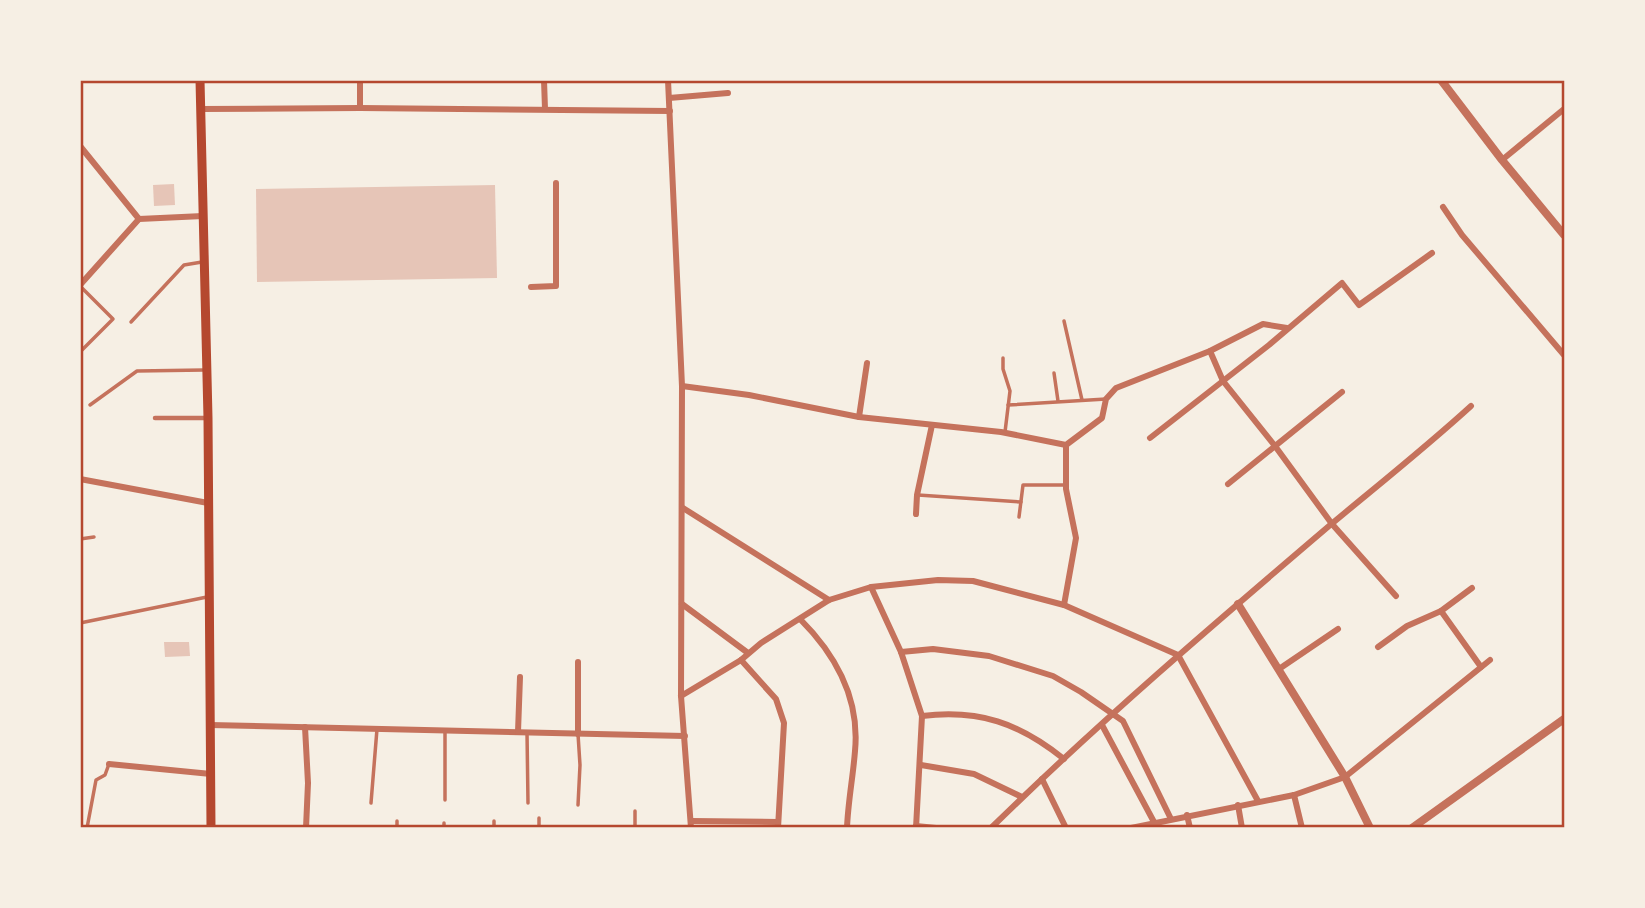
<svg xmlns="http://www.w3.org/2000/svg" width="1645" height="908" font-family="Rubik,sans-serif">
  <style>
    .building { fill: #e6c5b7 }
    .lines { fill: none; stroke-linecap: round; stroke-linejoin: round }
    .service { stroke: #c5725c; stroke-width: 3.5 }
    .pedestrian { stroke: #c5725c; stroke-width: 4.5 }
    .minor { stroke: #c5725c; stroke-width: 6 }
    .tertiary { stroke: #c5725c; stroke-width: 8 }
    .secondary { stroke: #b5482f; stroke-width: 9 }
    .neatline { fill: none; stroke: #b5482f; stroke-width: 2.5 }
  </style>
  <rect width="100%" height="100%" fill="#f6efe4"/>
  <!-- building -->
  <g class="building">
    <path d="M174,184l1,21 -21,1 -1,-21z"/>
    <path d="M495,185l2,93 -240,4 -1,-93z"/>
    <path d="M164,642h25l1,14 -25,1z"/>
  </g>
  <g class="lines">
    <!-- service -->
    <g class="service">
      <path d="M80,286l33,33 -33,33"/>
      <path d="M1064,321l18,79"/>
      <path d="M131,322l53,-57 18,-3"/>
      <path d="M1003,358v11l7,22 -5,41"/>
      <path d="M1054,373l4,28"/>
      <path d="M90,405l47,-34 67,-1"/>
      <path d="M1008,405l98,-6"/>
      <path d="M918,495l103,7"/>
      <path d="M1019,517l4,-32h42"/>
      <path d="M80,539l14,-2"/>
      <path d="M80,623l127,-26"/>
      <path d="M527,732l1,71"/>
      <path d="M578,734l2,31 -2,40"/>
      <path d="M445,800v-70"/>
      <path d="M371,803l6,-74"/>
      <path d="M635,811v17"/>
      <path d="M539,818v10"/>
      <path d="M397,821v7"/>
      <path d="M444,823v5"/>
      <path d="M87,828l9,-48 9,-5 4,-11"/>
      <path d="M494,828v-7"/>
    </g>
    <!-- pedestrian -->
    <path class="pedestrian" d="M155,418h52"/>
    <!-- minor -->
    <g class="minor">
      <path d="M544,80l1,29"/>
      <path d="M668,80l14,306 -1,310 10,132"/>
      <path d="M669,98l59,-5"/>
      <path d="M360,108v-28"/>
      <path d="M201,109l159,-1 310,3"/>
      <path d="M80,146l59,73"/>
      <path d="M1502,160l62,-51"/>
      <path d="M1443,207l19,28 102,120"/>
      <path d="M80,285l59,-66 64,-3"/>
      <path d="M531,287l25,-1v-103"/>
      <path d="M1210,351l13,30 52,65 57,78 64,72"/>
      <path d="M682,386l67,9 110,22 142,15 65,13 36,-27 4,-19 10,-11 94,-37 53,-27 24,4"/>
      <path d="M859,417l8,-54"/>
      <path d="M1150,438l119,-93 73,-62 17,22 73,-52"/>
      <path d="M80,479l128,24"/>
      <path d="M1228,484l114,-92"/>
      <path d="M683,508l146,92"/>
      <path d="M916,514l1,-19 15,-70"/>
      <path d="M871,587l30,65 21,64 -6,112"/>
      <path d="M1472,588l-31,23 40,56"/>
      <path d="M682,604l66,49"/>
      <path d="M1064,605l12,-67 -10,-49v-44"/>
      <path d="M800,619c36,36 60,80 55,132 -2,26 -7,51 -8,77"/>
      <path d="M1378,647l29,-21 34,-15"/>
      <path d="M901,652l32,-3 56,7 64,20 28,16 42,29 48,98"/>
      <path d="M741,660l35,39 8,24 -6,105"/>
      <path d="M578,662v72"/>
      <path d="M1279,669l59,-40"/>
      <path d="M681,696l60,-36 20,-17 68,-43 42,-13 67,-7 35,1 91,24 114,50 80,146"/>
      <path d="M922,716c57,-7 97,7 142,43"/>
      <path d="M210,725l475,11"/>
      <path d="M1102,725l52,97"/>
      <path d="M305,727l3,56 -2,45"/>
      <path d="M518,732l2,-55"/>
      <path d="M109,764l102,10"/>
      <path d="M921,765l53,9 48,23"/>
      <path d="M1042,779l24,49"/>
      <path d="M1294,795l8,33"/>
      <path d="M1238,805l4,23"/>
      <path d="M1187,815l3,13"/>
      <path d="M691,821l87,1"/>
      <path d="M916,826l20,2"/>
      <path d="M991,828c108,-106 223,-204 338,-302 48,-40 96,-78 142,-120"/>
      <path d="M1131,828l163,-33 51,-18 145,-117"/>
    </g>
    <!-- tertiary -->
    <g class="tertiary">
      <path d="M1441,80l61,80 62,75"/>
      <path d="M1238,604l107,173 25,51"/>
      <path d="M1412,828l152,-109"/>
    </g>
    <!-- secondary -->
    <path class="secondary" d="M200,80l8,338 3,410"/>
  </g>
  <!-- border -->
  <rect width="1645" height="908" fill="none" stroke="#f6efe4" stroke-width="164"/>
  <rect x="82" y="82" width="1481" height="744" class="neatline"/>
</svg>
